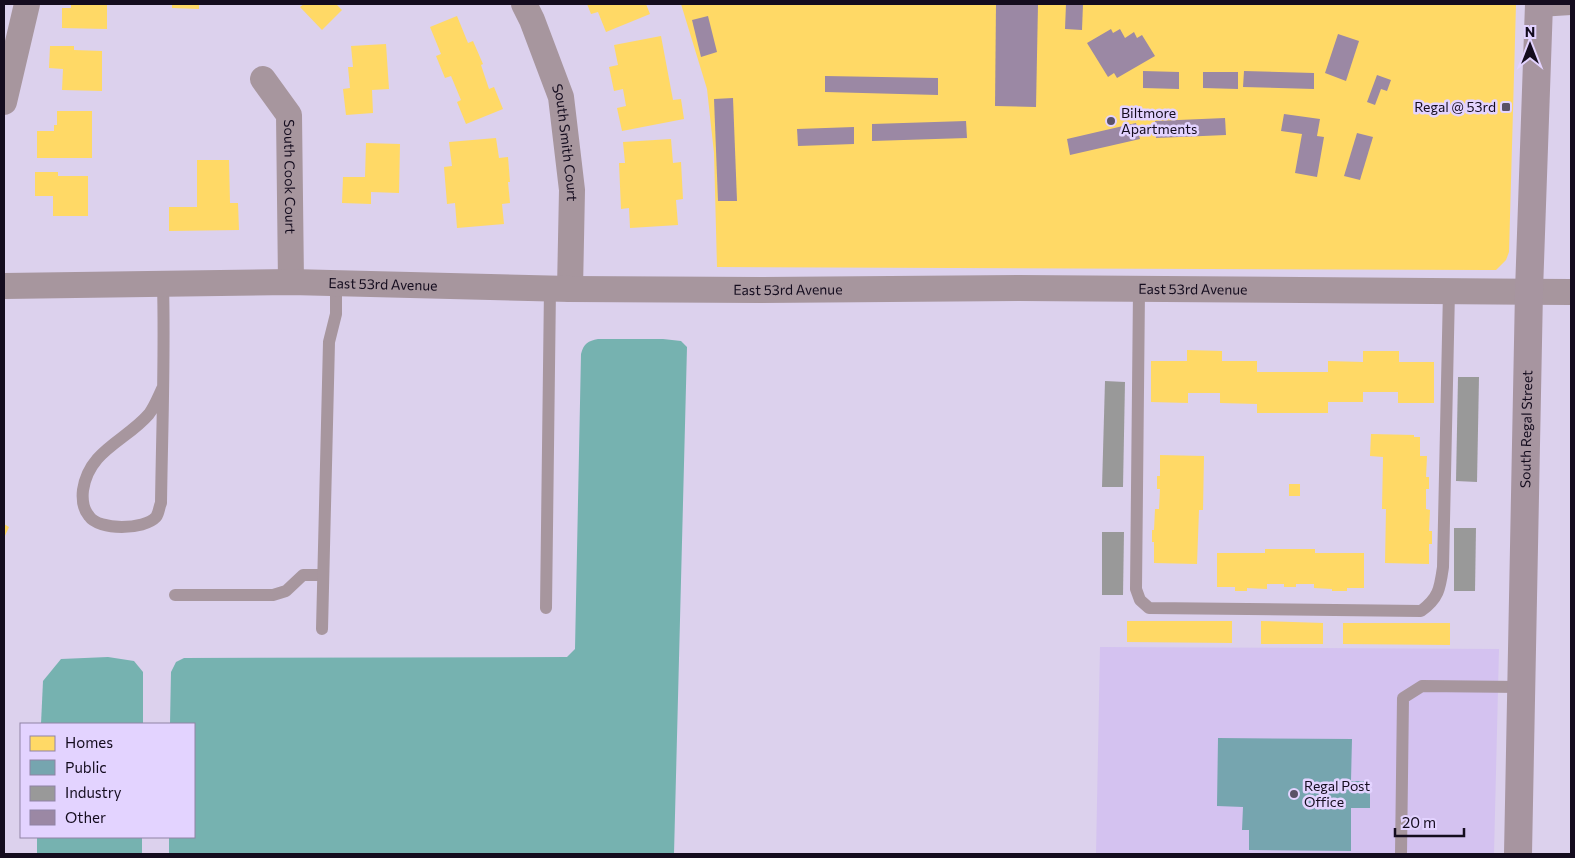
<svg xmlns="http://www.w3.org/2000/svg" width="1575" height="858" font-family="Commissioner,sans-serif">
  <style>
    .built { fill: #d4c2f0 }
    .water { fill: #76b2b0 }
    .homes { fill: #ffd966 }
    .public { fill: #76a5af }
    .industry { fill: #999 }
    .building { fill: #9b88a4 }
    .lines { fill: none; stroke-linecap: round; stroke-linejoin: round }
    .service { stroke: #a7969e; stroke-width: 12 }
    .minor { stroke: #a7969e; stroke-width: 26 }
    .secondary { stroke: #a795a0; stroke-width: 28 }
    .poi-dot { fill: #5a5166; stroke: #e3d3ff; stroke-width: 2 }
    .labels { text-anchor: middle; stroke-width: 5; stroke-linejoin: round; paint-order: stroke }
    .poi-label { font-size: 14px; fill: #140c1e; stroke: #e3d3ff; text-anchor: start }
    .street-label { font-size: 14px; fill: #140c1e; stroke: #e3d3ff }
  </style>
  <rect width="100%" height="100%" fill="#dcd1ed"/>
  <!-- built -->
  <path class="built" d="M1100,647l399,2 -5,205h-398z"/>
  <!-- water -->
  <g class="water">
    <path d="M598,339h65l18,2 6,6 -13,507h-505v-17h25v-113h-24l1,-52 5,-10 8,-4 383,-1 8,-8 6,-295c3,-11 7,-13 17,-15z"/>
    <path d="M108,657l26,4 9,11v52h-102l2,-43 18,-22z"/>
    <rect x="37" y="837" width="105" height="17"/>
  </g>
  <!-- homes -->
  <g class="homes">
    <path d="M71,4h36v25l-45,-1v-20h9z"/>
    <path d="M172,4h27v5l-27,-1z"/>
    <path d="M304,4h32l6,6 -20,20 -22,-23z"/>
    <path d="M587,4h59l4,10 -44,18 -8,-20 -7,2z"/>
    <path d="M681,4h835l-7,248 -3,8 -10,10h-8l-771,-3 -3,-114 -7,-64z"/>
    <path d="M457,16l11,27 5,-2 10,23 -2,1 8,24 5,-2 9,22 -37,15 -9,-22 4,-2 -10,-24 -6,2 -9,-22 5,-2 -11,-27z"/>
    <path d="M661,36l12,64 8,-1 3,20 -62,12 -5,-23 9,-2 -3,-17 -9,2 -5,-24 9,-2 -4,-20z"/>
    <path d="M386,44l3,45 -17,1 1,23 -27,2 -3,-26 7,-1 -2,-21h5l-2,-21z"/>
    <path d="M50,46h24v4l28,1v40l-40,-1 1,-21 -14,-1z"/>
    <path d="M57,111h35v47h-55v-27h17v-6h3z"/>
    <path d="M496,138l3,20 9,-1 2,25h-2l2,21 -8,1 2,20 -47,4 -2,-25 -8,1 -3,-37 8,-1 -3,-24z"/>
    <path d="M671,139l2,24 8,-1 2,37 -7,1 2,25 -48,3 -1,-20 -8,1 -2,-46h6l-2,-21z"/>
    <path d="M366,143l34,1 -1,49 -28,-1v12l-29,-1 1,-26h22z"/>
    <path d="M197,160h32l1,43h8l1,27 -70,1v-24h28z"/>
    <path d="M35,172h23v4h30v40h-35v-20h-18z"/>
    <path d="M1187,350l35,1v10h35v11h71v-11l35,1v-11h36v11h35v41h-36v-11h-35v10h-35v11h-71v-9l-37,-1v-10h-32v10l-37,-1v-41h36z"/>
    <path d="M1371,434l43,1v2h6v19h7l-1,21h3v12h-3v20l4,1 -1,21h3v13h-3v20l-44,-1 1,-54h-4l1,-52 -13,-1z"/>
    <path d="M1160,455l44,1 -1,54h-4l-2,54 -43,-1v-21h-2v-12h2l1,-21h4l1,-20h-3v-13h3z"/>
    <rect x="1289" y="484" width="11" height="12"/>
    <path d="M4,524l5,3 -5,11z"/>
    <path d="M1265,549h50v4h49v35h-17v3h-15v-2l-18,-1v-4h-18v3h-12v-3h-17v5l-20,-1v3h-12v-4h-18v-34h48z"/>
    <path d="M1127,621h105v22l-105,-1z"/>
    <path d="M1261,621l62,2v21h-62z"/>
    <path d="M1343,623h107v22l-107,-1z"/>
  </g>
  <!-- public -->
  <path class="public" d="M1218,738l134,1 -1,42h19v27h-19v43l-102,-1v-20h-7l1,-23 -26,-1z"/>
  <!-- industry -->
  <g class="industry">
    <path d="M1458,377h21l-2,105 -21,-1z"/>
    <path d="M1105,381l20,1 -2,105h-21z"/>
    <path d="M1454,528h22l-1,63h-21z"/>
    <path d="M1102,532h22l-1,63h-21z"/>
  </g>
  <!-- building -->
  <g class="building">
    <path d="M996,4h42l-2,103 -41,-1z"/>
    <path d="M1066,4h17l-1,26 -17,-1z"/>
    <path d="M708,16l9,36 -16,5 -9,-37z"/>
    <path d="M1111,29l2,4 7,-4 5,9 9,-6 3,6 5,-3 13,21 -38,22 -3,-5 -6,4 -21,-34z"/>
    <path d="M1338,34l21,7 -13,40 -21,-8z"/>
    <path d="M1143,71l36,1v17l-36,-1z"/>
    <path d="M1244,71l70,2v16l-71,-2z"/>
    <path d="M1203,72h35v17l-35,-1z"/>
    <path d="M1377,75l14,5 -4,11 -6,-2 -6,16 -8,-3z"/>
    <path d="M825,76l113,2v17l-113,-3z"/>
    <path d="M733,98l4,103h-19l-4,-102z"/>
    <path d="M1284,114l36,5 -3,17 7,1 -7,40 -22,-4 7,-39 -21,-3z"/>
    <path d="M1225,118l1,17 -70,3 -1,-17z"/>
    <path d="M966,121l1,17 -95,3v-17z"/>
    <path d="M1136,123l4,16 -70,16 -3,-16z"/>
    <path d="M854,127v17l-56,2 -1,-17z"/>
    <path d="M1357,133l16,4 -13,43 -16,-4z"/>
  </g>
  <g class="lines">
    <!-- service -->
    <g class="service">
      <path d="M1539,11l32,-2"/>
      <path d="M163,284c2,73 -1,146 -2,219 -2,4 -2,10 -5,14 -12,13 -57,14 -67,-1 -6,-7 -7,-17 -6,-26 6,-40 43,-49 66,-76 6,-8 10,-19 14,-27"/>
      <path d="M1139,290l-3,299 4,11 9,8 272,3c18,-13 19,-23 22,-44l6,-276"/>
      <path d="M175,595h98l13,-4 17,-16h20"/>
      <path d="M546,608l4,-320"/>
      <path d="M322,629l7,-287 7,-28v-30"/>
      <path d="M1401,854l2,-156 19,-12 100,1"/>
    </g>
    <!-- minor -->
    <g class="minor">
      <path id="s1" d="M524,4l8,16 29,77 11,93 -2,99"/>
      <path id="s2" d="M263,79l26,36 2,167"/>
      <path d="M4,102l23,-98"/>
      <path id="s3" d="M4,286l287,-4 279,7 190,1 260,-2 551,4"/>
    </g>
    <!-- secondary -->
    <path class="secondary" id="s4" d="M1518,854l11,-563 10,-287"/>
  </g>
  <!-- markers -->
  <g class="poi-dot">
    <rect x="1501" y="102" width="10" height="10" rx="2.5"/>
    <circle cx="1111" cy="121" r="5"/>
    <circle cx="1294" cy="794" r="5"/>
  </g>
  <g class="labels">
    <!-- poi labels -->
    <g class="poi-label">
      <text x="1496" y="112" text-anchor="end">Regal @ 53rd</text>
      <text x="1121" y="118">Biltmore<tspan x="1121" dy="16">Apartments</tspan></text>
      <text x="1304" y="791">Regal Post<tspan x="1304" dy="16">Office</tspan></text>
    </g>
    <!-- street labels -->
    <g class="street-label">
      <text dy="5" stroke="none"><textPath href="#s1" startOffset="146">South Smith Court</textPath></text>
      <text dy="5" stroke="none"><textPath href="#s2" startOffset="106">South Cook Court</textPath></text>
      <text dy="5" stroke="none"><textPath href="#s3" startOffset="379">East 53rd Avenue</textPath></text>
      <text dy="5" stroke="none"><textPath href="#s3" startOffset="784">East 53rd Avenue</textPath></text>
      <text dy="5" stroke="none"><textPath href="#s3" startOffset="1189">East 53rd Avenue</textPath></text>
      <text dy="5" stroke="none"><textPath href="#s4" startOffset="425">South Regal Street</textPath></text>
    </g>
  </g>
  <!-- border -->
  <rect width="1575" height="858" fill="none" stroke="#140c1e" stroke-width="10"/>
  <!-- legend -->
  <rect x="20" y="723" width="175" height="115" fill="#e3d3ff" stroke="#9083a5"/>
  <rect x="30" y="736" width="25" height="15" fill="#ffd966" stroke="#9083a5"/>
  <text x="65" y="748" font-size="15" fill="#140c1e">Homes</text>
  <rect x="30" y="760" width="25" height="15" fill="#76a5af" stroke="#9083a5"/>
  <text x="65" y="773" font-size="15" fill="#140c1e">Public</text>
  <rect x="30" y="786" width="25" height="15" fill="#999999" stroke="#9083a5"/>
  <text x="65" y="798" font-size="15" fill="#140c1e">Industry</text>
  <rect x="30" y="810" width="25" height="15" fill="#9b88a4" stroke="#9083a5"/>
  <text x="65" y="823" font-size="15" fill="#140c1e">Other</text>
  <!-- north arrow -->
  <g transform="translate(1530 45)" stroke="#e3d3ff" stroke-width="4" paint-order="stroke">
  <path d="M0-4L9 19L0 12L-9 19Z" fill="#140c1e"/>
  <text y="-8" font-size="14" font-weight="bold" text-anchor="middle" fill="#140c1e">N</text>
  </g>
  <!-- scale -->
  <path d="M1395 828v8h69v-8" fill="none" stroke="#140c1e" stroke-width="2.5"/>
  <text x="1402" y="828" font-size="15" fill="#140c1e" stroke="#e3d3ff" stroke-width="4" paint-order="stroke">20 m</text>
</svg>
